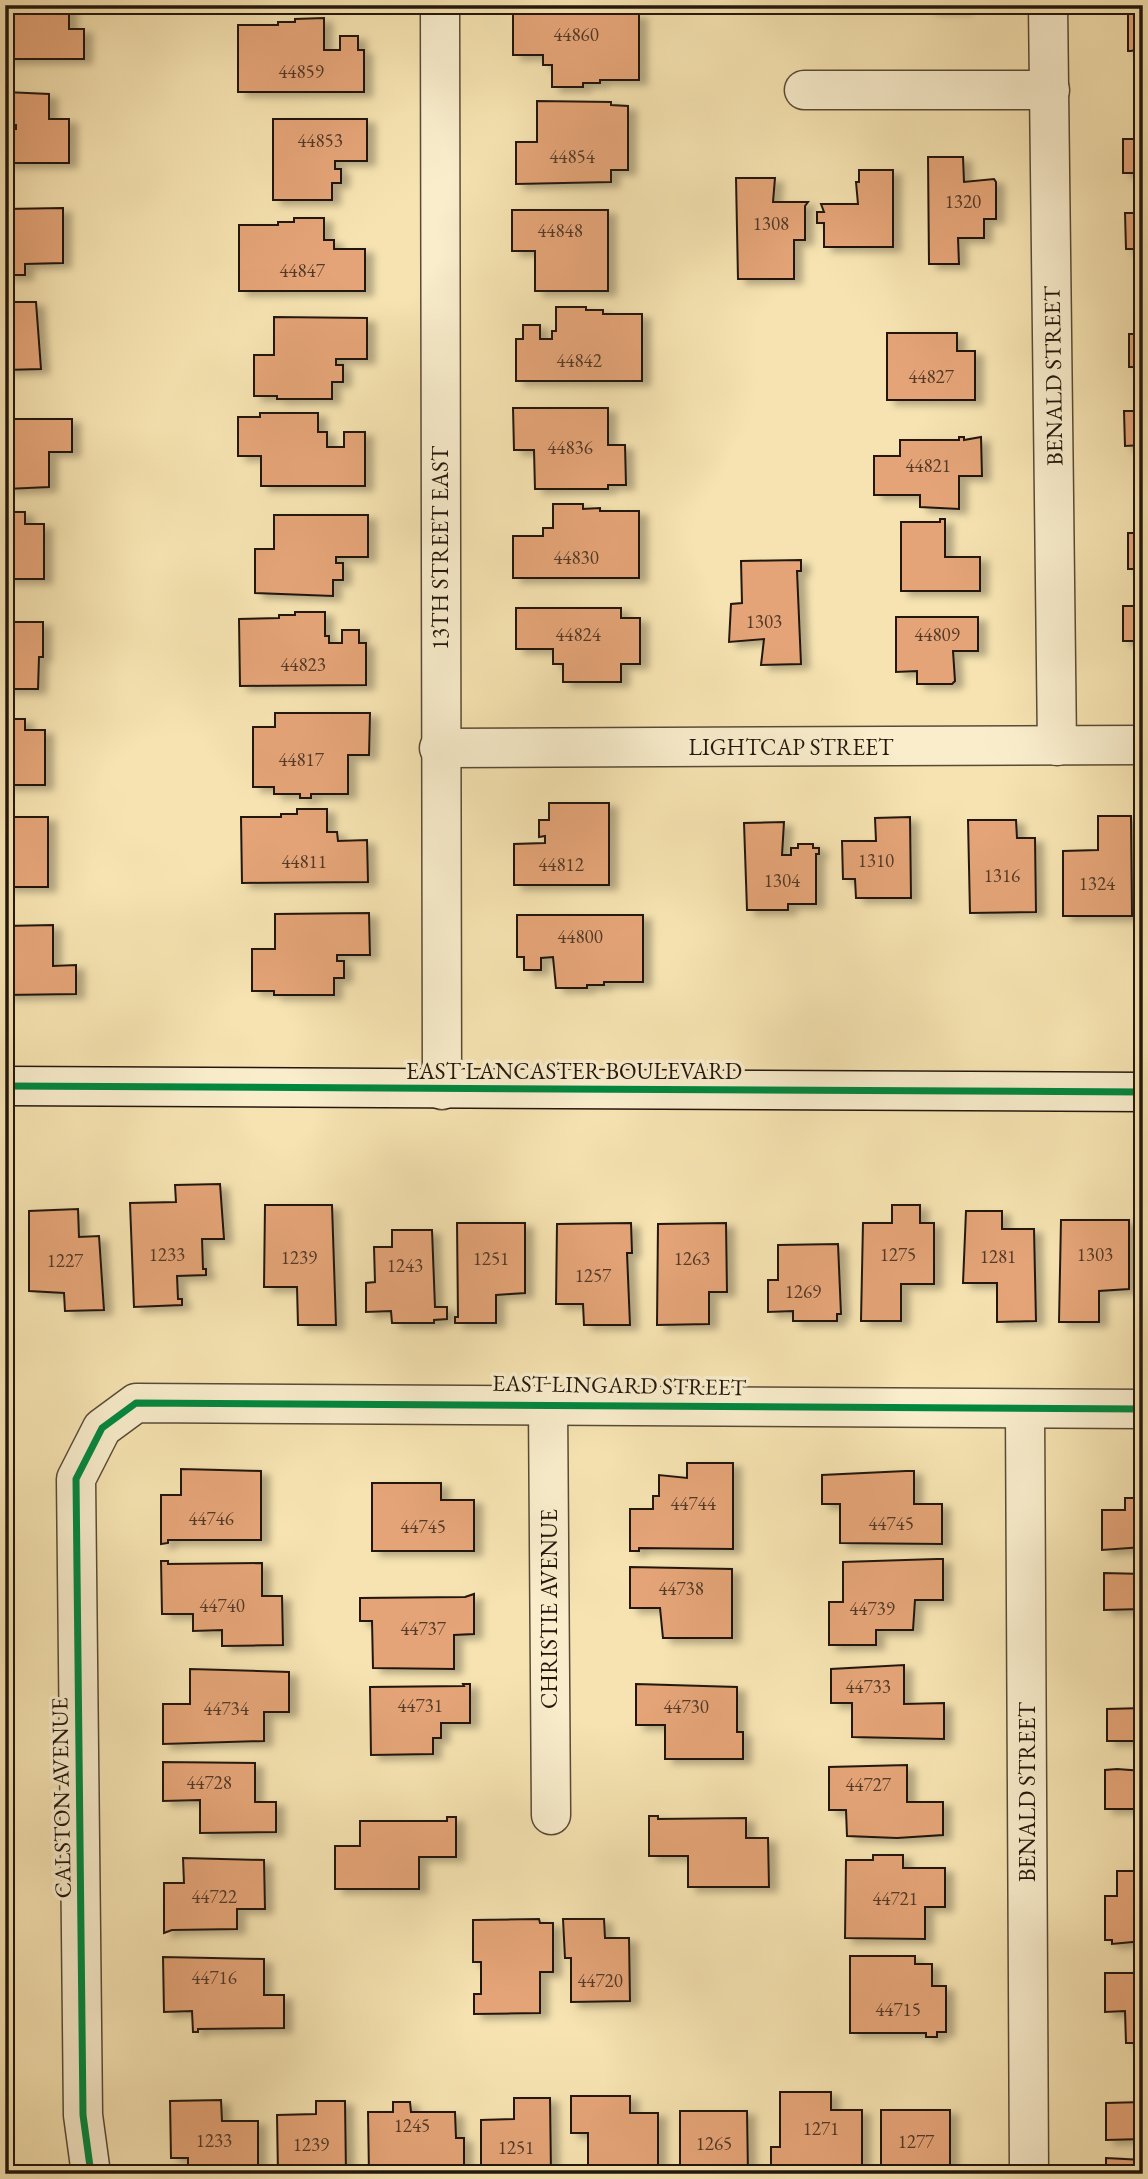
<svg xmlns="http://www.w3.org/2000/svg" width="1148" height="2179" font-family="'EB Garamond',serif">
  <style>
    .building { fill: #e4a477; stroke: #23170d; stroke-width: 2; filter: url(#shadow) }
    .lines { fill: none; stroke-linecap: round; stroke-linejoin: round }
    .minor-casing { stroke: #584a36; stroke-width: 41 }
    .secondary-casing { stroke: #23170d; stroke-width: 41 }
    .minor { stroke: #f9edcc; stroke-width: 38 }
    .secondary { stroke: #f9edcc; stroke-width: 38 }
    .cycleway-casing { stroke: #f9edcc; stroke-width: 11 }
    .cycleway { stroke: #00873e; stroke-width: 7 }
    .labels { text-anchor: middle; stroke-width: 7; stroke-linejoin: round; paint-order: stroke }
    .number-label { font-size: 19px; fill: #533a28 }
    .street-label { font-size: 23px; fill: #23170d; stroke: #f9edcc }
  </style>
  <defs>
    <filter id="shadow"><feDropShadow dx="8" dy="4.5" stdDeviation="3.5" flood-color="#0004"/></filter>
  </defs>
  <rect width="100%" height="100%" fill="#f6e3b1"/>
  <filter id="stains"><feTurbulence type="fractalNoise" baseFrequency=".00286" numOctaves="4"/><feColorMatrix values="0 0 0 0 .2 0 0 0 0 .09 0 0 0 0 .02 0 0 0 .5 -.17"/></filter>
  <radialGradient id="worn" r=".72"><stop offset=".6" stop-color="#630" stop-opacity="0"/><stop offset="1" stop-color="#630" stop-opacity=".3"/></radialGradient>
  <!-- building -->
  <g class="building">
    <path d="M5,5h64v24h15v30h-79v-22h8v-12h-8z"/>
    <rect x="928" y="5" width="36" height="4"/>
    <path d="M1128,12h15v36l-12,3h-3z"/>
    <path d="M513,14h126v66h-39v3h-17v4h-31v-22h-9v-10h-30z"/>
    <path d="M324,18v32h16v-14h18v14h6v42h-126v-67h40v-3h17v-3z"/>
    <path d="M5,92l44,2v25h20v44h-64v-34h11v-4h-11z"/>
    <path d="M537,101l74,1v3l17,1v64h-17v12l-95,2v-42h21z"/>
    <path d="M273,119h94v42h-32v8h6v14h-9v17h-59z"/>
    <rect x="1123" y="139" width="20" height="34"/>
    <path d="M928,157h35l1,25 30,-3 2,3v37h-12v19h-26l1,26h-30z"/>
    <path d="M859,170h34v77h-69v-24h-7v-11h7l-3,-8h37l-2,-22h3z"/>
    <path d="M736,178h39l-2,24h35l-3,4v34h-11v39h-56z"/>
    <path d="M63,208v55l-38,1v11h-20v-66z"/>
    <path d="M512,210h96v81h-73v-40h-23z"/>
    <path d="M1125,213h18v36h-17z"/>
    <path d="M294,218h30v22h10v9h31v42h-126v-66h39v-3h16z"/>
    <path d="M5,302h31l5,67 -36,1z"/>
    <path d="M556,307h30v3h17v4h39v67h-126v-42h7v-14h17v14h12v-8h4z"/>
    <path d="M274,317l93,1v41h-31v6h7v17h-11v17h-55v-3h-23v-41h20z"/>
    <path d="M887,333h70v18h18v49h-88z"/>
    <rect x="1129" y="334" width="14" height="33"/>
    <path d="M513,408h95v37h17l1,40h-18v4h-73l-1,-39h-20z"/>
    <path d="M1124,411h19v34l-18,1z"/>
    <path d="M260,413h58v19h9v15h17v-15h21v54h-104v-30h-23v-39h22z"/>
    <path d="M5,419h67v33h-23v35l-43,2z"/>
    <path d="M959,437h5v3l17,-3 1,39h-23v33l-39,-2v-12h-46v-39h26v-16h59z"/>
    <path d="M553,504h30v5l17,-1v3h39v67h-126v-42h30v-8h10z"/>
    <path d="M5,512h20v12h19v55h-39z"/>
    <path d="M274,515h94v42h-32v6h7v17h-10v16l-78,-3v-44h19z"/>
    <path d="M940,519h5v38h35v34h-79v-69h39z"/>
    <rect x="1128" y="533" width="15" height="36"/>
    <path d="M801,560v11h-4l4,93 -40,1 3,-26 -35,3 2,-38 11,-1 -1,-42z"/>
    <rect x="1123" y="606" width="20" height="35"/>
    <path d="M516,608h105v10h19v46h-19v18h-58v-18h-10v-15h-37z"/>
    <path d="M295,612h30v24h4v7h13v-13h17v13h7v42l-126,1 -1,-67 40,-1v-3h16z"/>
    <path d="M896,617h82v34h-25l2,30 -3,3h-35v-13l-21,1z"/>
    <path d="M5,622h38v35h-4l-1,32h-33z"/>
    <path d="M275,713h95l-1,42h-21v39h-37v4h-11v-4h-26v-7h-21v-60h22z"/>
    <path d="M5,719h20v11h20v55h-40z"/>
    <path d="M549,803h60v82h-95v-41l31,-1v-7l-6,1v-17h10z"/>
    <path d="M297,809h30v23h10l1,9 29,-1 1,42 -126,1 -1,-66h40v-3h16z"/>
    <path d="M1098,816h33l1,100h-69v-65l35,-1z"/>
    <path d="M5,817h43v70h-43v-35h5z"/>
    <path d="M910,817l1,81h-55l-1,-19h-12l-1,-38h34l-1,-23z"/>
    <path d="M968,820h48l1,18h18l1,74 -66,1z"/>
    <path d="M784,822l-2,33h9v-7h7v-4h15v4h6v6h-3v50h-28v6h-41l-3,-87z"/>
    <path d="M369,913l1,42h-33v6h7v17h-10v17h-60v-4h-22v-42h23v-35z"/>
    <path d="M517,915h126v67h-39v3h-17v3h-31l-3,-31 -12,1v12h-17v-13h-7z"/>
    <path d="M53,925v41l23,-1v29l-71,1v-69z"/>
    <path d="M220,1184l4,55h-22l1,30h3v6l-29,1 1,23h4v6l-48,2 -4,-104 46,-1 -1,-17z"/>
    <path d="M265,1205h67l4,120h-38l-1,-38h-33z"/>
    <path d="M892,1205h28v18h14v61h-33v37h-40l2,-98h29z"/>
    <path d="M78,1209l1,28 20,-1 5,74 -39,1 -1,-18 -35,-2v-80z"/>
    <path d="M966,1211h36v18h32l2,92 -39,1v-39h-34z"/>
    <path d="M1061,1220h68v69l-30,2v31h-40z"/>
    <path d="M457,1223h68v70l-29,2v28h-41v-6h3z"/>
    <path d="M631,1223l1,30h-5l3,72h-46l-1,-21h-27l1,-80z"/>
    <path d="M726,1223l1,69h-18v32l-52,1 1,-101z"/>
    <path d="M392,1230h40l3,77h12v12l-13,1v3h-42l-1,-12 -25,1v-29l9,-1 -1,-35h18z"/>
    <path d="M838,1244l3,70h-4v7h-44v-10l-25,1v-32h10v-35z"/>
    <path d="M687,1463h46v86l-94,-1v3h-9v-42h23v-13h6v-21l28,3z"/>
    <path d="M181,1469l80,2v69h-93v3l-7,1v-49h20z"/>
    <path d="M906,1471h8v33h28v40l-102,-1v-39h-18v-29z"/>
    <path d="M1134,1479h9v68l-41,3v-40h23v-12h9z"/>
    <path d="M372,1483h69v17h33v51h-102z"/>
    <path d="M937,1559h6v41h-28l-2,30h-37v15h-47v-43h14v-40z"/>
    <path d="M161,1561h7v3l94,-1v33h20l1,49 -61,1v-16l-29,1v-17h-31z"/>
    <path d="M630,1567l102,2v69h-69l-3,-30h-30z"/>
    <path d="M1104,1573l39,1v69l-2,-34 -37,1z"/>
    <path d="M474,1594v40l-20,1v34l-81,-1 -1,-47h-12v-23l105,-1z"/>
    <path d="M904,1665v39l40,-1v36l-92,-2v-34h-21v-34z"/>
    <path d="M190,1669l99,3v40h-25v29l-101,3v-40h27z"/>
    <path d="M463,1684h7v39h-29v15h-8v16l-62,1 -1,-68 94,-1z"/>
    <path d="M636,1684l101,3v45h6v27h-78v-34h-29z"/>
    <path d="M1143,1708v33h-36v-32z"/>
    <path d="M163,1762l92,1v39h21v30l-76,1v-33l-37,1z"/>
    <path d="M907,1765v37h36v33l-46,3 -50,-2 -1,-26h-17v-43z"/>
    <path d="M1117,1769l26,2v38h-38v-39z"/>
    <path d="M649,1816h9v3l88,-1v20h22l1,49h-81v-31h-39z"/>
    <path d="M447,1817h9v40h-37v32h-84v-43h25v-25h87z"/>
    <path d="M873,1855h30v13h42v39h-20v32l-80,-1 1,-78h27z"/>
    <path d="M183,1858l81,2 1,49h-28v20l-65,1 -8,3v-50h20z"/>
    <path d="M1117,1871h26v70l-31,3v-4h-7v-44h12z"/>
    <path d="M539,1919l1,4h13v49h-13v41l-66,1v-20h7v-32h-8v-42z"/>
    <path d="M563,1919h41l1,19h24l1,63 -59,1v-44h-6z"/>
    <path d="M850,1956h65v8h17v22h14v46h-9v5h-11v-4h-76z"/>
    <path d="M163,1957l101,2v36h20v33l-86,1v3h-5l-1,-21 -28,1z"/>
    <path d="M1105,1973h38v70h-17l-1,-32 -20,1z"/>
    <path d="M780,2092h51v18h31v64h-91v-27h9z"/>
    <path d="M571,2096h59v17h28v61l-70,-1v-40h-17z"/>
    <path d="M514,2098h36l1,76h-70v-54l33,-1z"/>
    <path d="M221,2100l1,21h36v53h-70v-16h-17l-1,-57z"/>
    <path d="M316,2101h29l1,73h-68l-1,-59 39,-1z"/>
    <path d="M393,2102h17l1,10h44l1,26h8v36h-95l-1,-62h25z"/>
    <path d="M1143,2102v37l-37,1v-37z"/>
    <path d="M881,2110h69v64h-73l4,-2z"/>
    <path d="M680,2111h67l1,63h-68z"/>
    <path d="M1106,2158l37,2v14h-37z"/>
    <path d="M5,2163h5l1,11h-6z"/>
  </g>
  <g class="lines">
    <!-- minor casing -->
    <g class="minor-casing">
      <g id="minor">
        <path d="M440,5l2,1085"/>
        <path d="M1048,5l9,741"/>
        <path d="M804,90h246"/>
        <path d="M439,748l704,-3"/>
        <path d="M548,1403l3,412"/>
        <path d="M1025,1409l4,765"/>
        <path d="M91,2174l-8,-59 -7,-636 26,-51 34,-25 1007,6"/>
      </g>
    </g>
    <!-- secondary casing -->
    <g class="secondary-casing">
      <path id="secondary" d="M5,1086l1138,6"/>
    </g>
    <!-- minor -->
    <use href="#minor" class="minor"/>
    <!-- secondary -->
    <use href="#secondary" class="secondary"/>
    <!-- cycleway casing -->
    <g class="cycleway-casing">
      <g id="cycleway">
        <path d="M5,1086l1138,6"/>
        <path d="M91,2174l-8,-59 -7,-636 26,-51 34,-25 1007,6"/>
      </g>
    </g>
    <!-- cycleway -->
    <use href="#cycleway" class="cycleway"/>
  </g>
  <g class="labels">
    <!-- number labels -->
    <g class="number-label">
      <text x="576" y="41">44860</text>
      <text x="301" y="78">44859</text>
      <text x="320" y="147">44853</text>
      <text x="572" y="163">44854</text>
      <text x="963" y="208">1320</text>
      <text x="771" y="230">1308</text>
      <text x="560" y="237">44848</text>
      <text x="302" y="277">44847</text>
      <text x="579" y="367">44842</text>
      <text x="931" y="383">44827</text>
      <text x="570" y="454">44836</text>
      <text x="928" y="472">44821</text>
      <text x="576" y="564">44830</text>
      <text x="764" y="628">1303</text>
      <text x="578" y="641">44824</text>
      <text x="937" y="641">44809</text>
      <text x="303" y="671">44823</text>
      <text x="301" y="766">44817</text>
      <text x="876" y="867">1310</text>
      <text x="304" y="868">44811</text>
      <text x="561" y="871">44812</text>
      <text x="1002" y="882">1316</text>
      <text x="782" y="887">1304</text>
      <text x="1097" y="890">1324</text>
      <text x="580" y="943">44800</text>
      <text x="167" y="1261">1233</text>
      <text x="898" y="1261">1275</text>
      <text x="1095" y="1261">1303</text>
      <text x="998" y="1263">1281</text>
      <text x="299" y="1264">1239</text>
      <text x="491" y="1265">1251</text>
      <text x="692" y="1265">1263</text>
      <text x="65" y="1267">1227</text>
      <text x="405" y="1272">1243</text>
      <text x="593" y="1282">1257</text>
      <text x="803" y="1298">1269</text>
      <text x="693" y="1510">44744</text>
      <text x="211" y="1525">44746</text>
      <text x="891" y="1530">44745</text>
      <text x="423" y="1533">44745</text>
      <text x="681" y="1595">44738</text>
      <text x="222" y="1612">44740</text>
      <text x="872" y="1615">44739</text>
      <text x="423" y="1635">44737</text>
      <text x="868" y="1693">44733</text>
      <text x="420" y="1712">44731</text>
      <text x="686" y="1713">44730</text>
      <text x="226" y="1715">44734</text>
      <text x="209" y="1789">44728</text>
      <text x="868" y="1791">44727</text>
      <text x="214" y="1903">44722</text>
      <text x="895" y="1905">44721</text>
      <text x="214" y="1984">44716</text>
      <text x="600" y="1987">44720</text>
      <text x="898" y="2016">44715</text>
      <text x="412" y="2132">1245</text>
      <text x="821" y="2135">1271</text>
      <text x="214" y="2147">1233</text>
      <text x="916" y="2148">1277</text>
      <text x="714" y="2150">1265</text>
      <text x="311" y="2151">1239</text>
      <text x="516" y="2154">1251</text>
    </g>
    <!-- street labels -->
    <g class="street-label">
      <text transform="translate(1053 376) rotate(-91)" y="8">BENALD STREET</text>
      <text transform="translate(440 548) rotate(-90)" y="8">13TH STREET EAST</text>
      <text x="791" y="755">LIGHTCAP STREET</text>
      <text x="574" y="1079">EAST LANCASTER BOULEVARD</text>
      <text transform="translate(619 1385) rotate(1)" y="8">EAST LINGARD STREET</text>
      <text transform="translate(549 1609) rotate(-90)" y="8">CHRISTIE AVENUE</text>
      <text transform="translate(1027 1792) rotate(-90)" y="8">BENALD STREET</text>
      <text transform="translate(61 1798) rotate(-91)" y="8">CALSTON AVENUE</text>
    </g>
  </g>
  <!-- margin -->
  <rect width="1148" height="2179" fill="none" stroke="#f6e3b1" stroke-width="28"/>
  <rect x="7" y="7" width="1134" height="2165" fill="none" stroke="#23170d" stroke-width="3.5"/>
  <rect x="14" y="14" width="1120" height="2151" fill="none" stroke="#23170d" stroke-width="2"/>
  <rect width="100%" height="100%" filter="url(#stains)"/>
  <rect width="100%" height="100%" fill="url(#worn)"/>
</svg>
